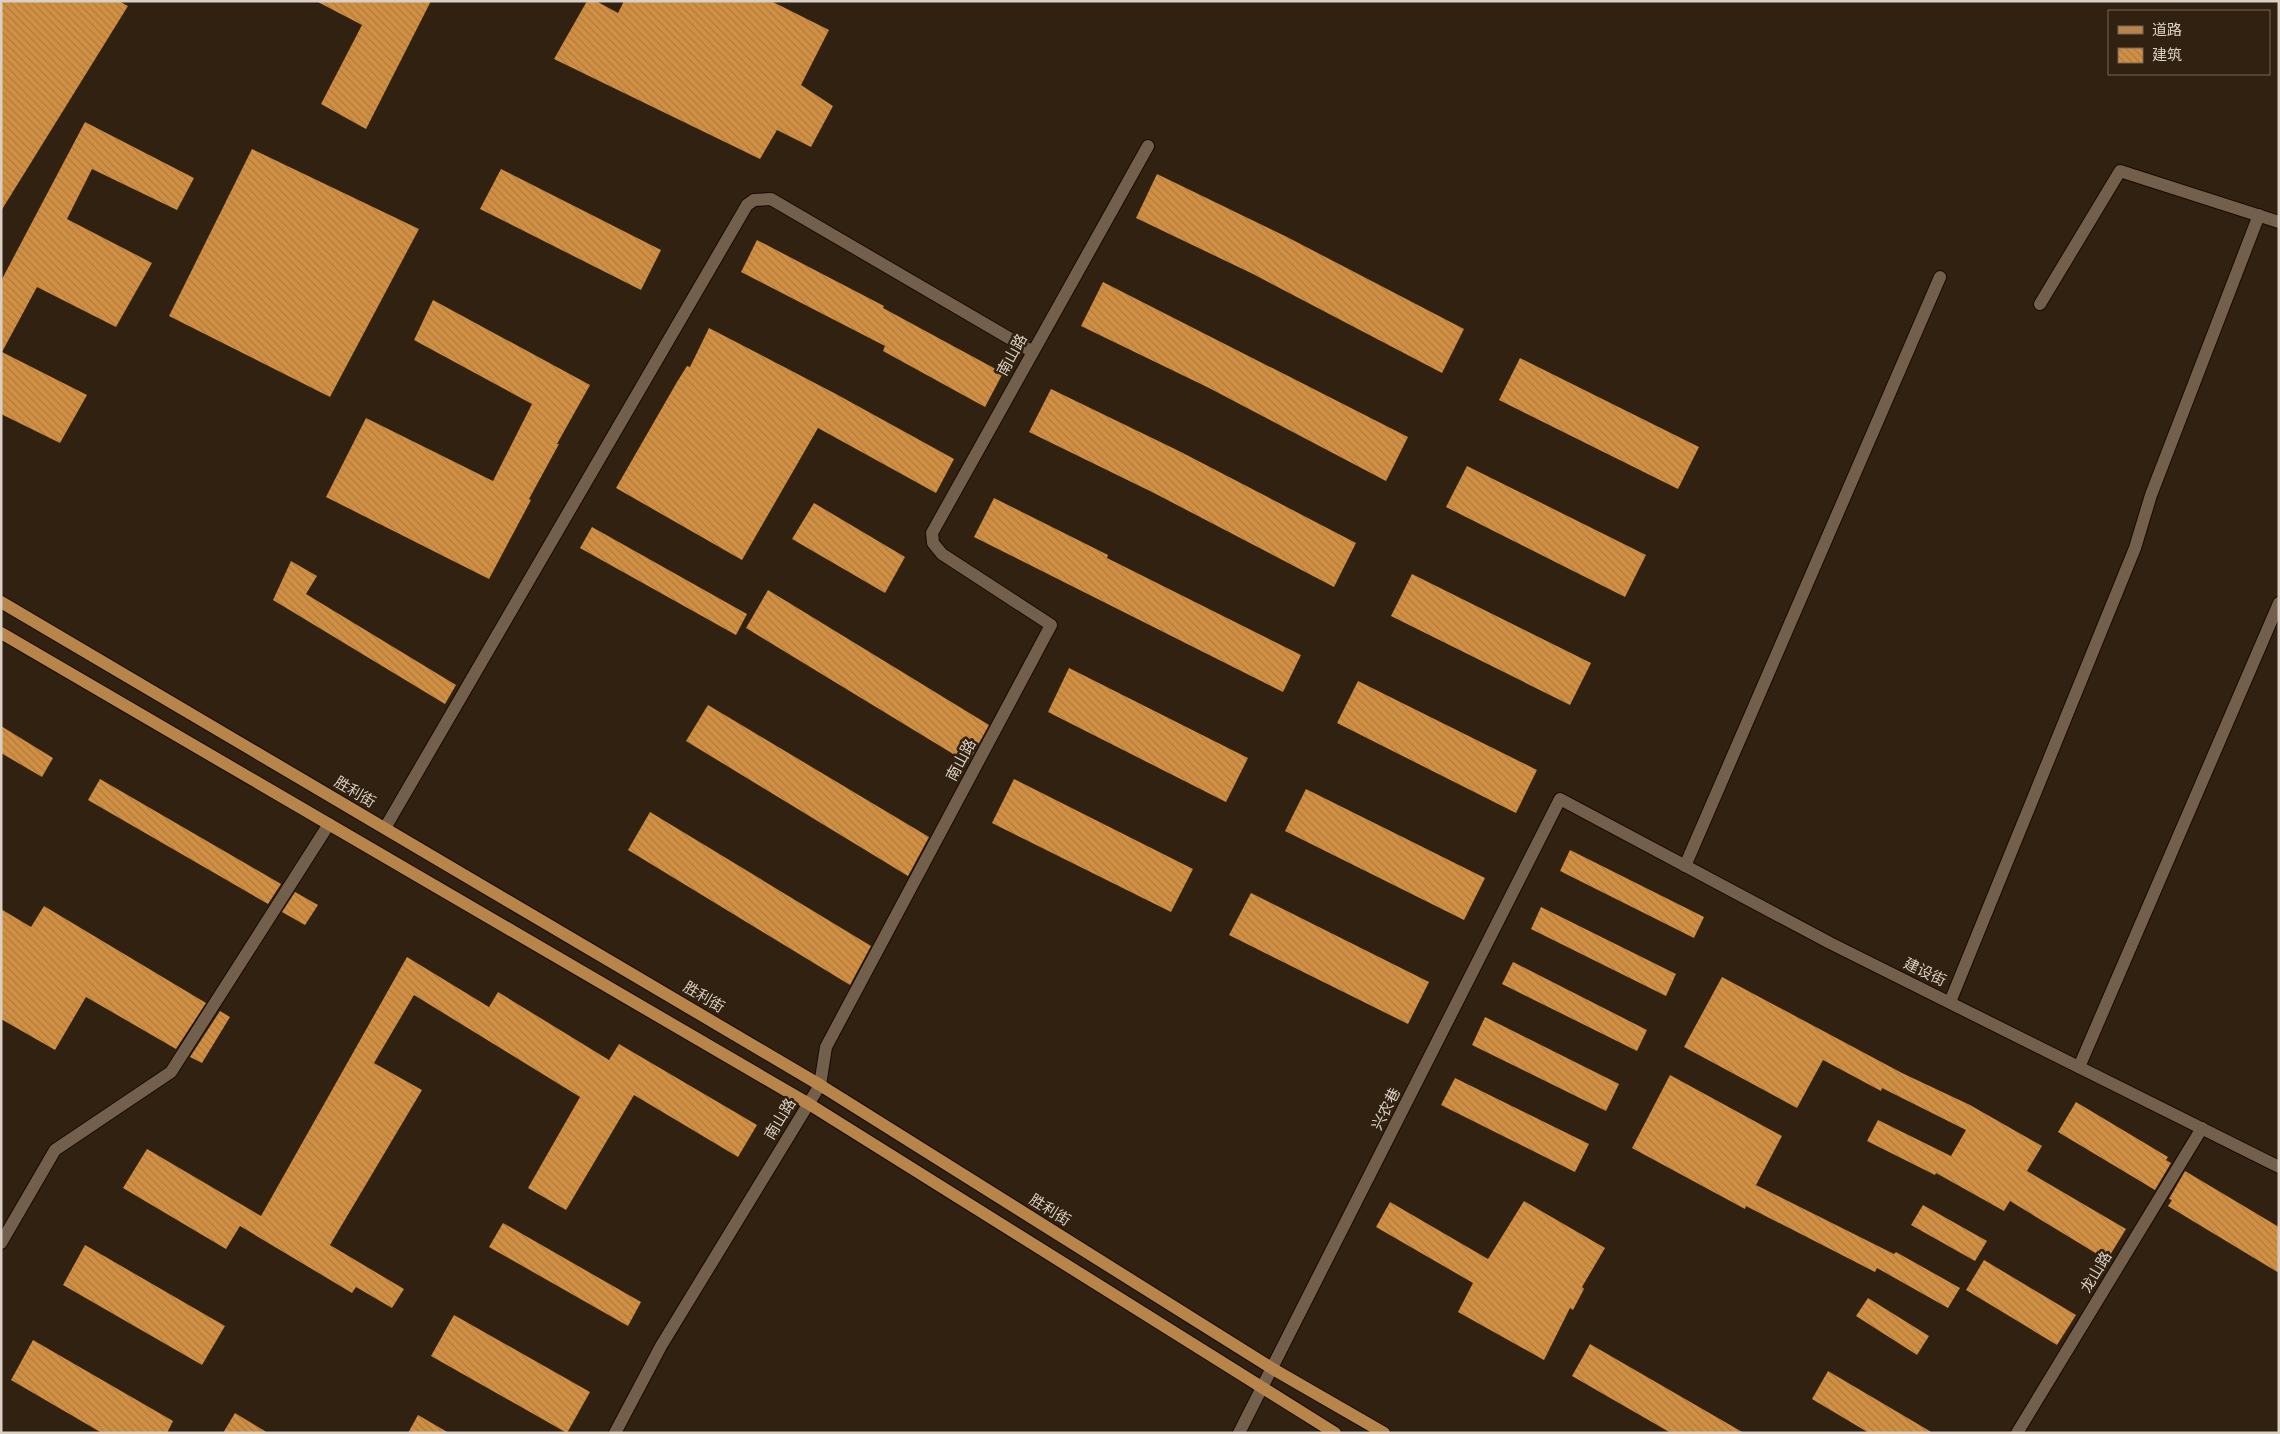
<svg xmlns="http://www.w3.org/2000/svg" width="2280" height="1434" font-family="Merriweather,'Noto Sans SC',serif">
  <style>
    .building { fill: url(#building-back-hatch) }
    .lines { fill: none; stroke-linecap: round; stroke-linejoin: round }
    .minor-casing { stroke: #190a00; stroke-width: 14 }
    .tertiary-casing { stroke: #190a00; stroke-width: 14 }
    .primary-casing { stroke: #190a00; stroke-width: 14 }
    .minor { stroke: #725f4c; stroke-width: 12 }
    .tertiary { stroke: #725f4c; stroke-width: 12 }
    .primary { stroke: #b7844a; stroke-width: 12 }
    .labels { text-anchor: middle; stroke-width: 5; stroke-linejoin: round; paint-order: stroke }
    .street-label { font-size: 15px; fill: #dbd0c5; stroke: #312110 }
  </style>
  <defs>
    <pattern id="building-back-hatch" width="6" height="6" patternUnits="userSpaceOnUse" patternTransform="scale(1.25)"><rect width="6" height="6" fill="#d18f42"/><path d="M-1 5l2 2M0 0l6 6M5-1l2 2" fill="none" stroke="#ad7b40"/></pattern>
  </defs>
  <rect width="100%" height="100%" fill="#312110"/>
  <!-- building -->
  <g class="building">
    <path d="M1,1h118l9,5 -127,205z"/>
    <path d="M316,1h115l-65,128 -45,-25 41,-79z"/>
    <path d="M587,1h9l22,12 6,-12h147l58,29 -28,55 32,21 -22,41 -34,-17 -17,29 -206,-100z"/>
    <path d="M85,122l109,56 -17,32 -85,-41 -25,50 85,44 -36,64 -79,-40 -35,65 85,43 -27,48 -59,-29v-133z"/>
    <path d="M252,149l167,80 -89,168 -161,-81z"/>
    <path d="M501,169l160,81 -20,40 -161,-81z"/>
    <path d="M1157,174l130,63 177,92 -22,44 -189,-99 -117,-56z"/>
    <path d="M757,240l127,66 -1,2 120,65 -18,34 -102,-56 2,-5 -144,-74z"/>
    <path d="M1103,282l305,155 -22,44 -177,-93 -128,-62z"/>
    <path d="M433,300l157,85 -33,59h2l-30,55 2,1 -42,79 -163,-82 40,-79 127,63 39,-77 -118,-64z"/>
    <path d="M709,328l127,66 118,65 -18,34 -118,-65 -76,132 -126,-72 61,-106 10,-16 3,1z"/>
    <path d="M1520,358l179,89 -21,42 -179,-89z"/>
    <path d="M1051,389l128,62 177,92 -22,44 -180,-94 -125,-61z"/>
    <path d="M1467,466l179,89 -21,42 -179,-90z"/>
    <path d="M994,498l114,57 -1,3 194,97 -18,37 -309,-155z"/>
    <path d="M814,503l91,54 -20,36 -93,-54z"/>
    <path d="M592,527l155,87 -11,21 -156,-87z"/>
    <path d="M291,561l26,15 -11,18 150,91 -11,19 -172,-104z"/>
    <path d="M1412,574l179,89 -21,42 -179,-89z"/>
    <path d="M768,590l221,135 -21,38 -222,-135z"/>
    <path d="M1069,668l179,90 -22,44 -178,-90z"/>
    <path d="M1358,681l179,89 -21,43 -179,-90z"/>
    <path d="M708,705l221,132 -21,39 -222,-135z"/>
    <path d="M1,726l52,32 -11,19 -41,-24z"/>
    <path d="M100,779l181,105 -13,20 -180,-104z"/>
    <path d="M1014,779l179,90 -22,43 -179,-89z"/>
    <path d="M1306,789l179,89 -21,42 -179,-89z"/>
    <path d="M650,812l221,134 -21,39 -222,-135z"/>
    <path d="M1570,850l134,67 -10,21 -134,-67z"/>
    <path d="M295,892l23,13 -13,20 -23,-13z"/>
    <path d="M1251,893l178,89 -21,42 -179,-89z"/>
    <path d="M44,906l162,97 -30,46 -90,-52 -31,53 -54,-31v-110l30,18z"/>
    <path d="M1541,907l135,67 -10,22 -135,-67z"/>
    <path d="M407,957l82,50 9,-15 111,68 10,-16 138,81 -19,32 -104,-62 -68,115 -38,-22 52,-91 -166,-102 -40,68 48,27 -92,155 74,44 -12,19 -36,-21 -4,6 -112,-67 -14,23 -103,-61 24,-39 114,67z"/>
    <path d="M1513,962l134,68 -10,21 -135,-67z"/>
    <path d="M1722,977l180,96 68,32 72,41 -15,25 99,58 -19,31 -97,-59 -6,10 -68,-38 -1,2 -68,-34 11,-21 73,36 15,-26 -84,-42 -1,3 -58,-31 -26,48 -113,-61z"/>
    <path d="M220,1011l10,6 -28,46 -12,-6z"/>
    <path d="M1485,1017l134,67 -13,27 -134,-66z"/>
    <path d="M1670,1075l112,61 -26,49 138,69 2,-2 64,36 -12,20 -71,-40 -2,4 -129,-66 -1,3 -113,-61z"/>
    <path d="M1455,1078l134,66 -14,28 -134,-67z"/>
    <path d="M2076,1102l92,55 -2,3 5,3 -16,27 -97,-58z"/>
    <path d="M2185,1171l94,56v46l-111,-67 4,-6 -3,-1z"/>
    <path d="M1524,1201l81,47 -23,39 2,2 -11,21 -3,-2 -26,52 -86,-48 15,-29 -97,-56 14,-25 98,57z"/>
    <path d="M1923,1205l64,36 -12,20 -64,-36z"/>
    <path d="M503,1223l138,79 -13,24 -139,-79z"/>
    <path d="M85,1245l140,81 -23,39 -139,-80z"/>
    <path d="M1984,1260l92,55 -19,30 -91,-55z"/>
    <path d="M1868,1298l61,38 -12,19 -61,-39z"/>
    <path d="M454,1315l136,77 -23,41 -136,-77z"/>
    <path d="M33,1340l140,81 -6,12h-65l-91,-53z"/>
    <path d="M1590,1344l154,89h-73l-99,-57z"/>
    <path d="M1828,1371l105,62h-64l-57,-34z"/>
    <path d="M235,1413l33,20h-45z"/>
    <path d="M418,1415l31,18h-41z"/>
  </g>
  <g class="lines">
    <!-- minor casing -->
    <g class="minor-casing">
      <g id="minor">
        <path d="M2040,304l80,-133 159,51"/>
        <path d="M385,828l362,-623 7,-5 17,-1 262,153"/>
        <path d="M1685,866l255,-589"/>
        <path d="M1950,1002l185,-454 16,-53 108,-280"/>
        <path d="M2079,1067l200,-464"/>
        <path d="M820,1085l6,-38 225,-422 -109,-71 -9,-11 -1,-10 216,-387"/>
        <path d="M1,1243l54,-93 116,-78 158,-248"/>
        <path d="M2017,1433l185,-305"/>
      </g>
    </g>
    <!-- tertiary casing -->
    <g class="tertiary-casing">
      <g id="tertiary">
        <path d="M615,1433l46,-87 159,-261"/>
        <path d="M1239,1433l321,-634 270,144 449,224"/>
      </g>
    </g>
    <!-- primary casing -->
    <g class="primary-casing">
      <g id="primary">
        <path d="M1,602l819,483 453,284 111,64"/>
        <path d="M1,633l808,471 526,329"/>
      </g>
    </g>
    <!-- minor -->
    <use href="#minor" class="minor"/>
    <!-- tertiary -->
    <use href="#tertiary" class="tertiary"/>
    <!-- primary -->
    <use href="#primary" class="primary"/>
  </g>
  <g class="labels">
    <!-- street labels -->
    <g class="street-label">
      <text transform="translate(1012 355) rotate(-61)" y="5">南山路</text>
      <text transform="translate(961 760) rotate(-62)" y="5">南山路</text>
      <text transform="translate(355 792) rotate(31)" y="5">胜利街</text>
      <text transform="translate(1925 972) rotate(26)" y="5">建设街</text>
      <text transform="translate(704 997) rotate(31)" y="5">胜利街</text>
      <text transform="translate(1386 1109) rotate(-63)" y="5">兴农巷</text>
      <text transform="translate(780 1119) rotate(-59)" y="5">南山路</text>
      <text transform="translate(1050 1210) rotate(32)" y="5">胜利街</text>
      <text transform="translate(2096 1272) rotate(-59)" y="5">龙山路</text>
    </g>
  </g>
  <!-- border -->
  <rect width="2280" height="1434" fill="none" stroke="#dbd0c5" stroke-width="5"/>
  <!-- legend -->
  <rect x="2108" y="10" width="162" height="65" fill="#312110" stroke="#756758"/>
  <rect x="2118" y="26" width="25" height="8" fill="#b7844a" stroke="#756758"/>
  <text x="2152" y="35" font-size="15" fill="#dbd0c5">道路</text>
  <rect x="2118" y="48" width="25" height="15" fill="url(#building-back-hatch)" stroke="#756758"/>
  <text x="2152" y="60" font-size="15" fill="#dbd0c5">建筑</text>
</svg>
